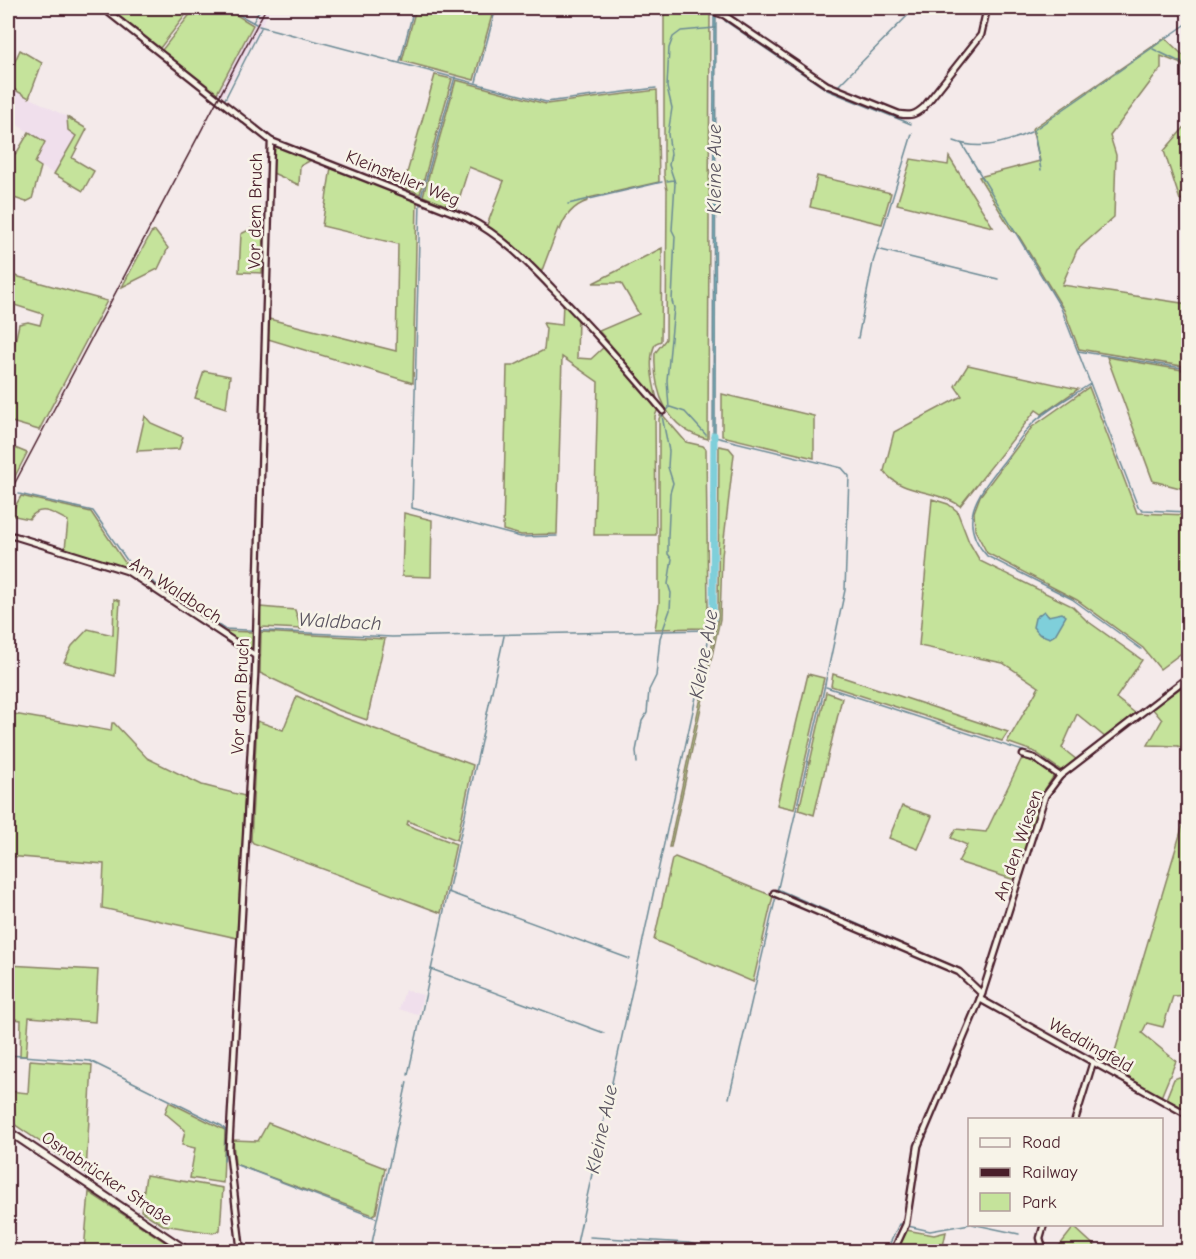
<svg xmlns="http://www.w3.org/2000/svg" width="1196" height="1259" font-family="'Comic Neue',sans-serif">
  <style>
    .built { fill: #f0dfec }
    .green { fill: #c5e39b; stroke: #888163; stroke-width: 1.5 }
    .water { fill: #7fcfda; stroke: #6a8994; stroke-width: 1.5 }
    .lines { fill: none; stroke-linecap: round; stroke-linejoin: round }
    .stream { stroke: #6a8994; stroke-width: 1.5 }
    .river { stroke: #7fcfda; stroke-width: 7 }
    .minor-casing { stroke: #4a1f2b; stroke-width: 9 }
    .secondary-casing { stroke: #4a1f2b; stroke-width: 10 }
    .minor { stroke: #f7f3e8; stroke-width: 4.5 }
    .secondary { stroke: #f7f3e8; stroke-width: 6 }
    .rail { stroke: #4a1f2b; stroke-width: 1.5 }
    .labels { text-anchor: middle; stroke-width: 5; stroke-linejoin: round; paint-order: stroke }
    .street-label { font-size: 18px; fill: #4a1f2b; stroke: #f7f3e8 }
    .water-label { font-size: 20px; font-style: italic; fill: #5a5460; stroke: #f7f3e8 }
  </style>
  <rect width="100%" height="100%" fill="#f4eaea"/>
  <filter id="ink" filterUnits="userSpaceOnUse"><feTurbulence type="fractalNoise" baseFrequency=".0167" numOctaves="2"/><feDisplacementMap in="SourceGraphic" scale="12" xChannelSelector="R" yChannelSelector="G"/><feConvolveMatrix kernelMatrix="1 2 1 2 8 2 1 2 1" color-interpolation-filters="sRGB"/></filter>
  <g filter="url(#ink)">
    <!-- built -->
    <g class="built">
      <path d="M263,8h8l-48,89 -6,-4z"/>
      <path d="M8,86l59,31 1,13 8,6 -22,38 -19,-11 10,-21 -37,-23z"/>
      <path d="M405,990l18,5 -5,20 -19,-6z"/>
    </g>
    <!-- green -->
    <g class="green">
      <path d="M109,8h82l-31,40z"/>
      <path d="M195,8h30l28,17 -36,68 -55,-43z"/>
      <path d="M416,8h78l-20,72 -72,-19z"/>
      <path d="M664,8h24l22,5 -2,426c-41,-9 -55,-46 -53,-86l11,-14 1,-149 -3,-15z"/>
      <path d="M1165,38l23,22v11l-9,-8 -18,-7v12l-51,68 6,19 -2,62 -37,33 -15,35 126,19v63l-109,-18 -15,-39 -47,-77 -5,-2 -33,-54 61,-16 -8,-32z"/>
      <path d="M20,50l22,13 -13,35 -21,-12 1,-12z"/>
      <path d="M435,75l17,4 -32,115 -17,-7z"/>
      <path d="M456,80l90,24 111,-14 2,92 -71,16v3c-14,4 -24,16 -28,29l-2,-2 -17,45 -54,-48 17,-44 -35,-14 -13,42 -33,-13z"/>
      <path d="M67,117l20,12 -15,29 22,13 -11,20 -29,-17 22,-38 -8,-6z"/>
      <path d="M1188,123v75l-8,2 -16,-49z"/>
      <path d="M29,132l16,10 -10,21 6,4 -9,32 -6,3 -18,-6v-46l8,4z"/>
      <path d="M275,144l38,15 -13,7 -1,19 -26,-12z"/>
      <path d="M949,157l44,70 -96,-23 14,-45 37,6z"/>
      <path d="M331,167l86,34 -4,182 -145,-44 1,-20 127,32 2,-107 -76,-18z"/>
      <path d="M817,176l74,17 -9,31 -72,-17z"/>
      <path d="M264,222l-2,51 -23,-1 2,-38z"/>
      <path d="M155,231l13,17 -10,21 -36,18 29,-54z"/>
      <path d="M662,248l-1,93 -5,2c-9,14 -3,40 1,56l-58,-68 40,-17 -18,-31h-28z"/>
      <path d="M8,274l99,27 -68,129 -31,-9v-65h4l7,-32 9,-2 12,3 3,-11 -35,-11z"/>
      <path d="M563,302l15,16 -1,40 14,1 14,-13 53,63 -3,7 1,119h-62l4,-153 -36,-25 -5,177 -36,1 -18,-5 4,-164h6l31,-16 2,-21 -3,-6 19,2z"/>
      <path d="M1107,357l81,14v119l-35,-9z"/>
      <path d="M968,365l110,24 -36,25 -6,-4 -76,96c-21,-16 -61,-12 -76,-35l10,-39 68,-36 -7,-10z"/>
      <path d="M204,371l26,5 -4,32 -31,-10z"/>
      <path d="M1089,387l48,126 51,2v133l-28,21 -17,-21 -66,-48 -90,-47 -12,-23 -1,-18 6,-16 52,-69z"/>
      <path d="M722,394l92,22v42l-92,-22z"/>
      <path d="M661,413l25,29 17,4 3,3 2,160 -3,19 -50,1 4,-25v-185z"/>
      <path d="M145,416l6,7 32,14 -4,12 -42,2z"/>
      <path d="M719,446l10,2 5,6 -12,102 -2,63 -49,228h-2l49,-229z"/>
      <path d="M15,448l12,5 -19,37v-37z"/>
      <path d="M21,496l70,16 39,58 -65,-21 3,-28c-13,-7 -28,-18 -39,-2l-19,-4z"/>
      <path d="M932,499l16,5 9,7 12,31 11,19 92,45 14,14 56,40 -26,38 19,15 -29,25 -29,-24 -15,34 15,12 -15,11 -27,-19 -28,-10 32,-55 -36,-24 -84,-17z"/>
      <path d="M404,513l28,7 -1,57 -29,-1z"/>
      <path d="M114,599l6,2 -5,75 -51,-14 8,-16 16,-17 25,6z"/>
      <path d="M260,607l35,3 6,19 -40,-2z"/>
      <path d="M222,631l31,1v17l-3,1z"/>
      <path d="M261,632l124,7 -18,81 -31,-11 -76,-36z"/>
      <path d="M808,674l16,4 -30,131 -17,-4z"/>
      <path d="M833,674l175,58 -6,9 -171,-55z"/>
      <path d="M1188,683v70l-10,-7 -30,-1 14,-25 -10,-12z"/>
      <path d="M826,692l16,6 -28,117 -15,-5z"/>
      <path d="M297,696l37,18 139,51 -16,75 -49,-19 -1,4 49,19 -15,69 -188,-70 -2,-3 6,-119 26,9z"/>
      <path d="M8,713l103,18 1,-8h2l33,35 55,27 43,11 -8,142 -135,-30 2,-44 -96,-8z"/>
      <path d="M1025,758l27,15 1,4 -11,17 -27,86 -57,-18 9,-17 -16,-7 5,-9 30,3 35,-72z"/>
      <path d="M902,806l30,10 -14,33 -29,-11z"/>
      <path d="M1188,808v187l-15,1 -10,31 -16,-4 -5,10 34,28 -15,36 -51,-29z"/>
      <path d="M675,857l98,39 -20,86 -99,-42 18,-81z"/>
      <path d="M8,965l90,5 -3,52 -66,-5 -3,39h-6l1,-36 -13,-2z"/>
      <path d="M30,1060l62,5 -6,108 -78,-53v-29l20,2z"/>
      <path d="M1179,1077l9,3v31l-22,-12 8,-20z"/>
      <path d="M169,1102l56,28 -2,53 -33,-5 5,-30 -13,-3 3,-15 -20,-17z"/>
      <path d="M268,1123l117,45 -9,45 -3,2 -138,-51 -2,-24 25,1z"/>
      <path d="M146,1175l77,13 -3,42 -7,3 -50,-8 -22,-14z"/>
      <path d="M89,1192l90,59h-95z"/>
      <path d="M1074,1227l26,24 -44,-1z"/>
      <path d="M906,1230l28,5 12,-3 -4,19 -46,1z"/>
      <path d="M588,1244l95,7h-97z"/>
    </g>
    <!-- water -->
    <g class="water">
      <path d="M714,8h2l-1,434h-2z"/>
      <path d="M1044,611l4,5 14,-3 4,3 -11,19 -5,3 -11,-4 -6,-7 2,-9z"/>
    </g>
    <g class="lines">
      <!-- stream -->
      <g class="stream">
        <path d="M227,8l29,16"/>
        <path d="M725,21l102,69 84,34"/>
        <path d="M253,22l8,-14"/>
        <path d="M259,26l287,76 110,-14"/>
        <path d="M1153,49l27,13 8,7"/>
        <path d="M400,62l14,-54"/>
        <path d="M476,82l20,-74"/>
        <path d="M839,85l76,-77"/>
        <path d="M225,99l36,-71"/>
        <path d="M1034,132l7,38"/>
        <path d="M954,141c26,10 52,2 77,-9l157,-109"/>
        <path d="M962,144l99,164 77,199 5,3 45,2"/>
        <path d="M667,181l7,-1"/>
        <path d="M421,197l34,-120"/>
        <path d="M420,201l-8,307 109,29 36,-1"/>
        <path d="M568,204l94,-22"/>
        <path d="M877,249l121,30"/>
        <path d="M858,338l15,-76 39,-128"/>
        <path d="M1078,351l110,18"/>
        <path d="M1090,384c-18,12 -41,24 -57,39 -11,11 -19,25 -28,37 -24,31 -51,59 -18,96l85,43 69,50"/>
        <path d="M670,407l15,5 21,23"/>
        <path d="M711,436l131,32 7,8 -4,114 -24,113 -92,395"/>
        <path d="M11,493h4"/>
        <path d="M19,494l74,17 40,58 91,60 168,8 318,-7"/>
        <path d="M826,687l209,68 24,16"/>
        <path d="M637,763l-1,-12 6,-30 5,-8 2,-23 7,-14 4,-38 10,-28 1,-17 -3,-9 4,-25 -4,-5v-17l2,-44 3,-10 -5,-16 1,-16 -7,-35 7,-8 -2,-28 7,-72 -2,-7 3,-65 -3,-6 3,-47 -6,-18 2,-11 -3,-20 4,-26 -5,-21 2,-39 4,-11 8,-6 34,-3"/>
        <path d="M777,889l181,79"/>
        <path d="M448,892l182,67"/>
        <path d="M431,969l173,64"/>
        <path d="M8,1055l82,6 132,65 4,5 -2,30"/>
        <path d="M408,1075l96,-439"/>
        <path d="M237,1165l139,53"/>
        <path d="M972,1224l47,10"/>
        <path d="M590,1237l97,6v3"/>
        <path d="M688,1243l37,9"/>
        <path d="M370,1252l37,-170"/>
        <path d="M575,1252l138,-633"/>
        <path d="M773,1252l17,-6 49,6"/>
        <path d="M886,1252l13,-28 31,7 40,-7"/>
      </g>
      <!-- river -->
      <path class="river" d="M713,619l1,-184"/>
      <!-- minor casing -->
      <g class="minor-casing">
        <g id="minor">
          <path d="M103,8l168,133 196,77c34,17 59,43 85,70 39,39 75,81 111,123"/>
          <path d="M703,8l21,7 103,70 72,29c12,2 16,1 25,-7l57,-72 6,-27"/>
          <path d="M8,537l6,-1 113,35 129,85"/>
          <path d="M1023,755l11,3 26,18"/>
          <path d="M774,893l185,79 23,22"/>
          <path d="M980,999l208,116"/>
          <path d="M1075,1120l18,-58"/>
          <path d="M1044,1224l-4,14 4,14"/>
          <path d="M241,1252l-12,-103 26,-474 16,-534"/>
          <path d="M893,1252l13,-28 12,-78 64,-152 63,-198 15,-20 128,-99"/>
        </g>
      </g>
      <!-- secondary casing -->
      <g class="secondary-casing">
        <path id="secondary" d="M8,1131l181,121"/>
      </g>
      <!-- minor -->
      <use href="#minor" class="minor"/>
      <!-- secondary -->
      <use href="#secondary" class="secondary"/>
      <!-- rail -->
      <path class="rail" d="M8,496l258,-488"/>
    </g>
  </g>
  <g class="labels">
    <!-- street labels -->
    <g class="street-label">
      <text transform="translate(403 178) rotate(22)" y="6">Kleinsteller Weg</text>
      <text transform="translate(255 211) rotate(-89)" y="6">Vor dem Bruch</text>
      <text transform="translate(176 590) rotate(33)" y="6">Am Waldbach</text>
      <text transform="translate(240 696) rotate(-87)" y="6">Vor dem Bruch</text>
      <text transform="translate(1018 845) rotate(-71)" y="6">An den Wiesen</text>
      <text transform="translate(1091 1045) rotate(29)" y="6">Weddingfeld</text>
      <text transform="translate(107 1178) rotate(34)" y="6">Osnabrücker Straße</text>
    </g>
    <!-- water labels -->
    <g class="water-label">
      <text transform="translate(714 169) rotate(-90)" y="7">Kleine Aue</text>
      <text transform="translate(340 621) rotate(3)" y="7">Waldbach</text>
      <text transform="translate(703 654) rotate(-80)" y="7">Kleine Aue</text>
      <text transform="translate(601 1129) rotate(-78)" y="7">Kleine Aue</text>
    </g>
  </g>
  <!-- margin -->
  <rect width="1196" height="1259" fill="none" stroke="#f7f3e8" stroke-width="30"/>
  <rect x="15" y="15" width="1166" height="1229" fill="none" stroke="#4a1f2b" stroke-width="2" filter="url(#ink)"/>
  <!-- legend -->
  <rect x="968" y="1118" width="195" height="108" fill="#f7f3e8" stroke="#b29e9c" stroke-width="1.5"/>
  <rect x="980" y="1138" width="30" height="9" fill="#f7f3e8" stroke="#b29e9c" stroke-width="1.5"/>
  <text x="1022" y="1148" font-size="18" fill="#4a1f2b">Road</text>
  <rect x="980" y="1168" width="30" height="9" fill="#4a1f2b" stroke="#b29e9c" stroke-width="1.5"/>
  <text x="1022" y="1178" font-size="18" fill="#4a1f2b">Railway</text>
  <rect x="980" y="1193" width="30" height="18" fill="#c5e39b" stroke="#b29e9c" stroke-width="1.5"/>
  <text x="1022" y="1208" font-size="18" fill="#4a1f2b">Park</text>
</svg>
